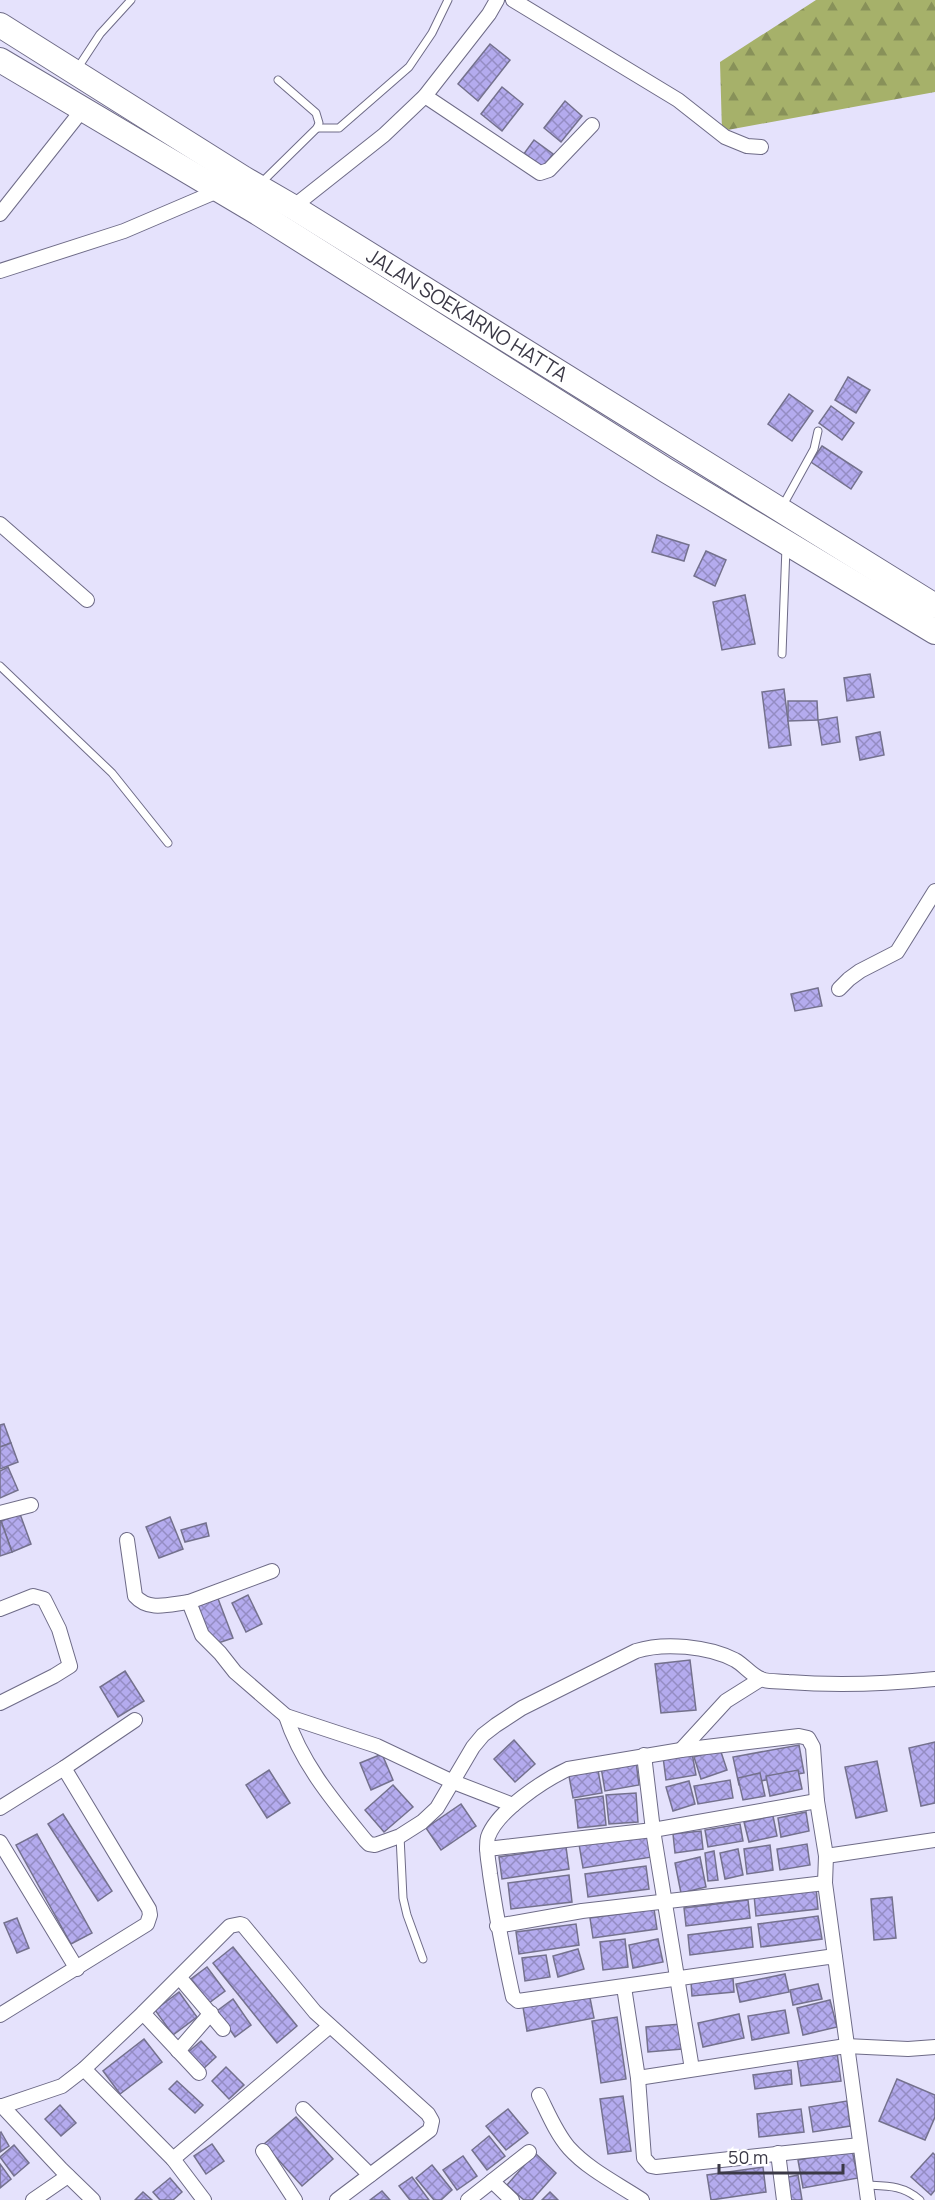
<svg xmlns="http://www.w3.org/2000/svg" width="935" height="2200" font-family="Manrope,sans-serif">
  <style>
    .forest { fill: url(#forest-firs) }
    .building { fill: url(#building-cross-hatch); stroke: #74718d; stroke-width: 1.5 }
    .lines { fill: none; stroke-linecap: round; stroke-linejoin: round }
    .lane-casing { stroke: #6e6b87; stroke-width: 9 }
    .street-casing { stroke: #6e6b87; stroke-width: 16 }
    .highway-casing { stroke: #6e6b87; stroke-width: 26 }
    .lane { stroke: #fff; stroke-width: 7 }
    .street { stroke: #fff; stroke-width: 14 }
    .highway { stroke: #fff; stroke-width: 24 }
    .labels { text-anchor: middle; stroke-width: 6; stroke-linejoin: round; paint-order: stroke }
    .street-label { font-size: 20px; fill: #3b3946; stroke: #fff }
  </style>
  <defs>
    <pattern id="forest-firs" width="22" height="20" patternUnits="userSpaceOnUse" patternTransform="scale(1.5)"><rect width="22" height="20" fill="#a6b16a"/><path d="M5 1l3.5 6h-7zM16 11l3.5 6h-7z" fill="#889159"/></pattern>
    <pattern id="building-cross-hatch" width="8" height="8" patternUnits="userSpaceOnUse" patternTransform="scale(1.5)"><rect width="8" height="8" fill="#b4abee"/><path d="M0 0l8 8M0 8l8-8" fill="none" stroke="#948cc3"/></pattern>
  </defs>
  <rect width="100%" height="100%" fill="#e5e2fc"/>
  <!-- forest -->
  <path class="forest" d="M816,0h119v92l-213,39 -2,-69z"/>
  <!-- building -->
  <g class="building">
    <path d="M490,44l20,16 -32,41 -20,-17z"/>
    <path d="M502,87l21,17 -21,27 -21,-17z"/>
    <path d="M565,101l17,15 -21,26 -17,-14z"/>
    <path d="M534,140l19,14 -11,15 -19,-14z"/>
    <path d="M848,377l22,13 -14,23 -21,-13z"/>
    <path d="M789,394l24,17 -21,30 -24,-17z"/>
    <path d="M831,406l23,17 -12,17 -23,-17z"/>
    <path d="M822,446l40,26 -11,17 -40,-27z"/>
    <path d="M657,535l32,10 -5,16 -32,-9z"/>
    <path d="M706,551l20,9 -11,26 -21,-10z"/>
    <path d="M745,595l10,49 -33,6 -9,-48z"/>
    <path d="M870,674l4,23 -27,4 -3,-23z"/>
    <path d="M784,689l7,56 -22,3 -7,-56z"/>
    <path d="M788,701h29l1,19 -30,1z"/>
    <path d="M837,717l3,25 -18,3 -4,-25z"/>
    <path d="M880,732l4,23 -24,5 -4,-23z"/>
    <path d="M818,988l4,18 -27,5 -4,-17z"/>
    <path d="M4,1424l7,19 -11,4v-22z"/>
    <path d="M11,1443l7,19 -18,7v-22z"/>
    <path d="M8,1467l10,23 -18,8v-27z"/>
    <path d="M20,1514l11,30 -19,8 -11,-31z"/>
    <path d="M170,1517l13,32 -24,9 -13,-31z"/>
    <path d="M1,1521l11,31 -12,4v-34z"/>
    <path d="M206,1523l3,13 -24,6 -4,-12z"/>
    <path d="M248,1595l14,29 -16,8 -14,-29z"/>
    <path d="M217,1596l16,42 -21,7 -15,-42z"/>
    <path d="M690,1660l6,50 -35,3 -6,-49z"/>
    <path d="M125,1671l19,30 -26,16 -18,-30z"/>
    <path d="M514,1740l21,24 -20,18 -21,-23z"/>
    <path d="M935,1742v61l-14,3 -12,-58z"/>
    <path d="M799,1745l5,28 -65,12 -6,-28z"/>
    <path d="M720,1749l7,21 -26,9 -7,-22z"/>
    <path d="M692,1753l4,22 -30,5 -3,-23z"/>
    <path d="M382,1754l11,26 -22,10 -11,-27z"/>
    <path d="M877,1761l10,50 -31,7 -11,-51z"/>
    <path d="M636,1762l3,23 -34,6 -4,-24z"/>
    <path d="M269,1770l21,33 -23,15 -21,-33z"/>
    <path d="M598,1770l4,23 -29,5 -4,-22z"/>
    <path d="M798,1770l4,19 -32,7 -4,-20z"/>
    <path d="M760,1773l5,23 -22,4 -5,-22z"/>
    <path d="M730,1780l3,18 -35,6 -4,-18z"/>
    <path d="M689,1781l6,23 -22,7 -7,-24z"/>
    <path d="M393,1785l20,22 -29,25 -19,-22z"/>
    <path d="M636,1793l2,29 -29,2 -3,-29z"/>
    <path d="M603,1796l3,29 -28,3 -3,-28z"/>
    <path d="M461,1804l15,22 -35,24 -15,-22z"/>
    <path d="M806,1812l3,19 -28,6 -3,-19z"/>
    <path d="M63,1814l49,77 -14,10 -50,-77z"/>
    <path d="M773,1816l4,20 -28,6 -5,-20z"/>
    <path d="M740,1824l3,17 -35,6 -3,-17z"/>
    <path d="M701,1831l2,18 -28,4 -2,-19z"/>
    <path d="M648,1833l4,24 -69,11 -4,-24z"/>
    <path d="M37,1834l55,99 -21,11 -55,-99z"/>
    <path d="M807,1844l3,21 -30,5 -3,-21z"/>
    <path d="M770,1845l3,25 -26,4 -3,-25z"/>
    <path d="M566,1847l3,22 -67,10 -3,-22z"/>
    <path d="M738,1849l5,26 -18,4 -5,-26z"/>
    <path d="M714,1851l4,29 -10,1 -3,-28z"/>
    <path d="M700,1857l6,30 -25,6 -6,-30z"/>
    <path d="M646,1866l3,23 -61,8 -3,-23z"/>
    <path d="M569,1875l3,27 -61,7 -3,-26z"/>
    <path d="M816,1888l2,21 -62,7 -2,-21z"/>
    <path d="M892,1897l4,41 -22,2 -3,-41z"/>
    <path d="M748,1900l2,18 -64,8 -2,-18z"/>
    <path d="M654,1909l3,20 -64,9 -3,-20z"/>
    <path d="M818,1916l4,23 -61,8 -3,-23z"/>
    <path d="M17,1918l12,30 -12,5 -13,-30z"/>
    <path d="M576,1924l3,21 -60,9 -3,-22z"/>
    <path d="M751,1927l2,20 -63,8 -2,-20z"/>
    <path d="M625,1939l3,28 -25,3 -3,-28z"/>
    <path d="M658,1939l5,23 -30,6 -4,-23z"/>
    <path d="M233,1947l64,79 -20,17 -64,-80z"/>
    <path d="M578,1949l6,20 -26,8 -5,-21z"/>
    <path d="M546,1955l4,22 -25,4 -3,-23z"/>
    <path d="M207,1967l18,24 -16,12 -18,-24z"/>
    <path d="M785,1974l4,18 -49,10 -4,-18z"/>
    <path d="M733,1978l1,14 -42,4 -1,-14z"/>
    <path d="M818,1984l4,15 -29,6 -3,-15z"/>
    <path d="M179,1992l18,25 -24,18 -18,-25z"/>
    <path d="M589,1993l5,25 -67,13 -4,-24z"/>
    <path d="M233,1999l18,26 -16,12 -18,-26z"/>
    <path d="M830,2000l7,27 -34,8 -6,-27z"/>
    <path d="M785,2010l4,23 -37,7 -4,-24z"/>
    <path d="M739,2014l5,24 -41,9 -5,-24z"/>
    <path d="M617,2017l9,62 -25,4 -9,-62z"/>
    <path d="M681,2024l1,25 -34,3 -2,-25z"/>
    <path d="M144,2039l18,23 -42,32 -17,-23z"/>
    <path d="M201,2041l15,16 -14,13 -15,-17z"/>
    <path d="M837,2053l4,28 -40,5 -4,-27z"/>
    <path d="M226,2067l18,18 -15,14 -17,-18z"/>
    <path d="M791,2070l1,14 -37,5 -2,-14z"/>
    <path d="M897,2079l38,16v22l-10,23 -46,-19z"/>
    <path d="M177,2081l26,24 -8,8 -26,-24z"/>
    <path d="M623,2096l8,55 -23,3 -8,-55z"/>
    <path d="M847,2101l3,25 -37,6 -4,-25z"/>
    <path d="M60,2105l16,18 -15,13 -16,-17z"/>
    <path d="M508,2109l20,24 -22,17 -20,-24z"/>
    <path d="M801,2109l3,23 -45,5 -2,-23z"/>
    <path d="M296,2117l37,42 -31,27 -38,-42z"/>
    <path d="M1,2132l8,14 -9,6v-19z"/>
    <path d="M489,2136l16,20 -18,14 -15,-20z"/>
    <path d="M212,2144l12,17 -18,13 -12,-18z"/>
    <path d="M14,2145l15,18 -15,13 -14,-19z"/>
    <path d="M852,2150l6,28 -55,10 -5,-28z"/>
    <path d="M535,2153l21,20 -24,27h-8l-17,-15z"/>
    <path d="M933,2153l2,2v35l-4,5 -20,-18z"/>
    <path d="M463,2156l14,20 -20,14 -14,-20z"/>
    <path d="M0,2164l11,15 -11,9z"/>
    <path d="M432,2165l20,25 -11,10h-7l-18,-22z"/>
    <path d="M763,2167l3,25 -55,8 -4,-25z"/>
    <path d="M798,2175l4,25h-14l-4,-22z"/>
    <path d="M412,2177l17,23h-19l-11,-14z"/>
    <path d="M170,2178l12,14 -9,8h-13l-7,-8z"/>
    <path d="M382,2191l8,9h-20z"/>
    <path d="M143,2192l9,8h-17z"/>
    <path d="M550,2192l8,8h-16z"/>
  </g>
  <g class="lines">
    <!-- lane casing -->
    <g class="lane-casing">
      <g id="lane">
        <path d="M77,69l23,-35 31,-34"/>
        <path d="M317,128h22l70,-61 23,-34 16,-33"/>
        <path d="M260,184l57,-56 2,-5 -3,-10 -38,-33"/>
        <path d="M782,507l32,-58 4,-18"/>
        <path d="M782,654l4,-107"/>
        <path d="M0,666l112,107 56,70"/>
        <path d="M400,1836l3,62 4,17 16,44"/>
        <path d="M866,2185c21,1 37,0 54,15"/>
      </g>
    </g>
    <!-- street casing -->
    <g class="street-casing">
      <g id="street">
        <path d="M513,0l165,100 47,37 22,9 14,1"/>
        <path d="M425,96l115,77 9,-3 43,-45"/>
        <path d="M293,207l91,-72 41,-39 64,-82 8,-14"/>
        <path d="M0,214l83,-105"/>
        <path d="M0,271l124,-40 96,-41"/>
        <path d="M0,524l87,76"/>
        <path d="M839,989l10,-10 11,-8 37,-19 38,-61"/>
        <path d="M0,1513l31,-8"/>
        <path d="M127,1540l8,56c14,16 35,8 54,6"/>
        <path d="M272,1571l-83,31 13,33 18,18 15,19 51,44 91,30 74,35 62,24"/>
        <path d="M0,1609l33,-13 11,3 15,30 11,37 -16,10 -54,27"/>
        <path d="M286,1716c15,47 48,86 79,124l4,4 6,1 25,-9 22,-14 15,-14 36,-61 10,-12 13,-10 26,-17 114,-57c28,-9 72,-5 99,9 9,5 16,15 26,19 7,3 19,2 27,3 49,4 98,2 147,-3"/>
        <path d="M681,1750l45,-49 35,-22"/>
        <path d="M644,1755l9,75 39,239"/>
        <path d="M0,1808l64,-40 71,-48"/>
        <path d="M0,1842l77,127"/>
        <path d="M487,1849l166,-19 164,-29"/>
        <path d="M826,1856l109,-16"/>
        <path d="M497,1926l85,-15 243,-28"/>
        <path d="M835,1956l-317,45 -5,-4c-9,-41 -17,-82 -23,-123 -1,-11 -5,-26 -2,-37 9,-26 56,-57 80,-68l113,-19 118,-14 9,2 5,9 4,54 9,55 -1,27 43,317"/>
        <path d="M180,1978l43,51"/>
        <path d="M624,1987l14,91 6,80 7,8 5,1 204,-22"/>
        <path d="M143,2013l56,60"/>
        <path d="M0,2015l147,-91 3,-9 -1,-6 -85,-141"/>
        <path d="M178,2051l33,-38"/>
        <path d="M84,2069l89,90 31,41"/>
        <path d="M638,2078l208,-32 62,3 27,-2"/>
        <path d="M539,2095c9,18 17,38 30,53 20,22 49,36 73,52"/>
        <path d="M2,2106l59,63 32,31"/>
        <path d="M0,2107l62,-21 22,-17 59,-56 87,-87 10,-2 3,1 72,87 113,102 4,7 -2,9 -93,70"/>
        <path d="M303,2109l67,66"/>
        <path d="M263,2151l32,49"/>
        <path d="M778,2153l6,47"/>
        <path d="M173,2159l157,-133"/>
        <path d="M492,2181l20,19"/>
        <path d="M33,2200l35,-24"/>
        <path d="M468,2200l61,-48"/>
      </g>
    </g>
    <!-- highway casing -->
    <g class="highway-casing">
      <g id="highway">
        <path id="s1" d="M0,25l243,153 50,29 642,399"/>
        <path d="M0,60l258,153 409,258 268,161"/>
      </g>
    </g>
    <!-- lane -->
    <use href="#lane" class="lane"/>
    <!-- street -->
    <use href="#street" class="street"/>
    <!-- highway -->
    <use href="#highway" class="highway"/>
  </g>
  <g class="labels">
    <!-- street labels -->
    <g class="street-label">
      <text dy="7" stroke="none"><textPath href="#s1" startOffset="550">JALAN SOEKARNO HATTA</textPath></text>
    </g>
  </g>
  <!-- scale -->
  <path d="M719 2164v9h124v-9" fill="none" stroke="#3b3946" stroke-width="3"/>
  <text x="728" y="2164" font-size="18" fill="#3b3946" stroke="#ffffff" stroke-width="4.5" paint-order="stroke">50 m</text>
</svg>
